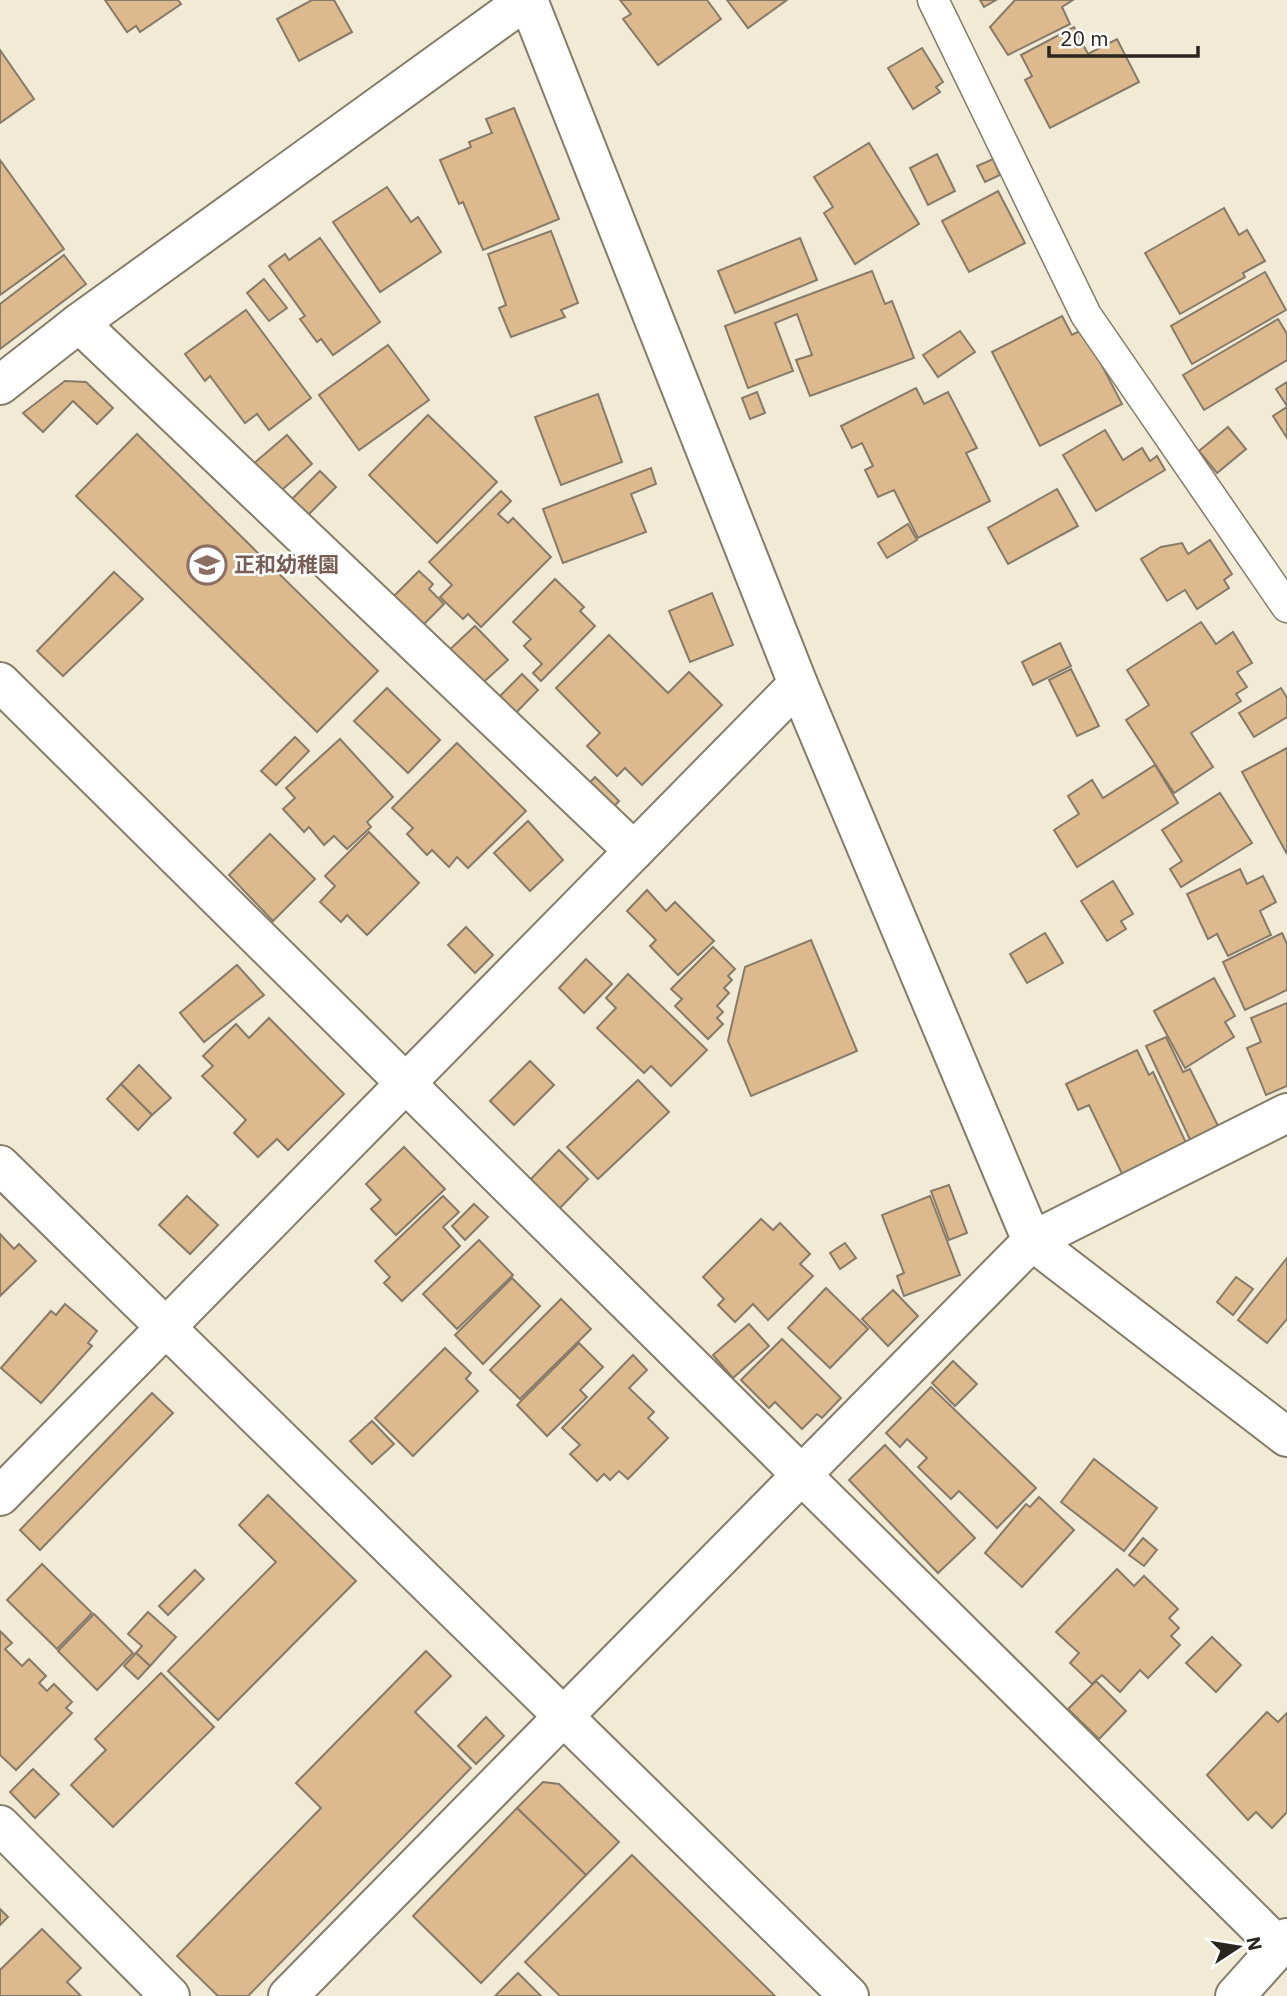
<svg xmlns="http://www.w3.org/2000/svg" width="1287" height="1996" font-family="'IBM Plex Sans','Noto Sans JP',sans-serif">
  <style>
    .building { fill: #ddba8d; stroke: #877a69; stroke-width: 2 }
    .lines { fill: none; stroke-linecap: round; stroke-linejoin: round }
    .lane-casing { stroke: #837c69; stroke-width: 33 }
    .street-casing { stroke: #837c69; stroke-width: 42 }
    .secondary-casing { stroke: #837c69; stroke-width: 42 }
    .lane { stroke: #fff; stroke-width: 30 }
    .street { stroke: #fff; stroke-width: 38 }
    .secondary { stroke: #fff; stroke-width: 38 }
    .labels { text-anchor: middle; stroke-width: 5; stroke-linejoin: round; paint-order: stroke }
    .education-label { font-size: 21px; font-weight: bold; fill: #785e54; stroke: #fff; text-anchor: start }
  </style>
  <rect width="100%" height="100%" fill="#f1ead4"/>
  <!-- building -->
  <g class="building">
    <path d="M105,0h73l3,4 -41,28 -4,-6 -9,6z"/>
    <path d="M312,0h22l18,32 -53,29 -22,-42z"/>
    <path d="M620,0h87l14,19 -63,46 -35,-46 8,-5z"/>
    <path d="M727,0h60l-39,28z"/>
    <path d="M980,0h16l-12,7z"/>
    <path d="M1015,0h58l-11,7 8,17 -62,31 -18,-28z"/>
    <path d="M1074,27l14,27 29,-15 22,43 -89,46 -25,-48 7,-4 -11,-21z"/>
    <path d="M922,48l21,34 -7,5 4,5 -27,17 -25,-41z"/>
    <path d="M0,50l34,49 -34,24z"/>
    <path d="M514,108l45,111 -76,31 -20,-48 -4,2 -19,-44 31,-13 -2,-5 23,-9 -6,-14z"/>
    <path d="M869,143l50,81 -64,40 -31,-51 9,-6 -19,-30z"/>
    <path d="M937,154l18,37 -27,14 -18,-37z"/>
    <path d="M993,159l7,16 -15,7 -8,-16z"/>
    <path d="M0,160l64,89 -64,46z"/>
    <path d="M387,187l24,35 7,-5 23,35 -61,40 -47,-70z"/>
    <path d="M998,191l27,52 -56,29 -27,-51z"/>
    <path d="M1224,208l15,27 8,-5 18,31 -22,12 2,4 -65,37 -35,-61z"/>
    <path d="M551,231l27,72 -17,7 4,7 -54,20 -12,-29 7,-3 -18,-51z"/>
    <path d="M320,238l60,84 -47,33 -12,-16 -4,3 -17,-23 5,-3 -36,-50 16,-12 4,6z"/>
    <path d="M800,238l17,42 -82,33 -17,-42z"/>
    <path d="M64,255l22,29 -86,65v-45z"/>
    <path d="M872,271l13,33 7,-3 22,57 -104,38 -14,-36 16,-5 -15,-41 -22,9 18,48 -45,17 -23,-62z"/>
    <path d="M1265,272l21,38 -94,54 -21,-38z"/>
    <path d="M264,279l23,29 -18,13 -22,-28z"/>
    <path d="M246,310l65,88 -42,32 -12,-16 -12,9 -35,-47 -5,5 -20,-27z"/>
    <path d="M1062,316l10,19 11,-6 39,75 -82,42 -48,-94z"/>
    <path d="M1278,319l9,15v26l-83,50 -21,-35z"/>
    <path d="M960,331l15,21 -37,25 -15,-22z"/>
    <path d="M388,345l41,55 -70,50 -40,-55z"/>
    <path d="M65,381l21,1 27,26 -16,16 -24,-23 -30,31 -20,-19z"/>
    <path d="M1287,382v24l-11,-17z"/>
    <path d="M916,388l8,16 24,-12 29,56 -11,5 24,48 -72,37 -24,-48 -16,7 -13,-27 8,-4 -11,-23 -10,5 -11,-22z"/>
    <path d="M757,392l8,21 -15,6 -8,-21z"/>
    <path d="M598,394l24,68 -61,23 -26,-68z"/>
    <path d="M1287,407v31l-14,-22z"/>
    <path d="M428,415l69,67 -60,61 -68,-68z"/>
    <path d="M1228,427l18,22 -29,24 -18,-22z"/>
    <path d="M1105,430l18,30 19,-12 8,13 7,-5 8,14 -69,41 -33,-56z"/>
    <path d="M137,434l241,237 -61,61 -241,-236z"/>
    <path d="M287,435l25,29 -35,30 -25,-29z"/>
    <path d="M651,468l5,16 -25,10 15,38 -83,31 -20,-54z"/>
    <path d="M320,471l16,16 -29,29 -16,-16z"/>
    <path d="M1057,489l21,37 -70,38 -20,-36z"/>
    <path d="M501,491l10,10 -13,13 10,9 5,-5 38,39 -70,70 -13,-13 -5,5 -23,-22 12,-12 -23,-23z"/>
    <path d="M908,524l9,16 -30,18 -9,-15z"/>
    <path d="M1210,540l22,34 -8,6 5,8 -32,21 -12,-19 -18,11 -26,-42 20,-12 21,-4 6,11z"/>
    <path d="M419,571l14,13 -4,5 15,15 -28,28 -29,-29z"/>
    <path d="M114,572l29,27 -80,77 -26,-25z"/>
    <path d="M555,579l29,28 -4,4 15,15 -54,55 -8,-8 9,-9 -18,-18 7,-7 -18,-17z"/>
    <path d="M712,593l21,52 -43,17 -21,-51z"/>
    <path d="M1201,622l15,22 17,-12 19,31 -15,9 10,15 -11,7 5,7 -50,32 22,34 -39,26 -48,-73 23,-15 -22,-35z"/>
    <path d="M475,626l33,34 -31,28 -32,-34z"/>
    <path d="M609,635l59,58 21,-21 33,33 -80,80 -17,-17 -8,8 -30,-30 13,-13 -44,-45z"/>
    <path d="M1060,643l11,23 -38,19 -11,-23z"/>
    <path d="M1071,669l28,57 -22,10 -28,-56z"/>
    <path d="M522,674l16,16 -28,29 -16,-17z"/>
    <path d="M387,688l53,52 -32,33 -54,-52z"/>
    <path d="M1281,688l6,10v19l-33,20 -15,-24z"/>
    <path d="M295,737l14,14 -33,34 -15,-14z"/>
    <path d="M340,739l53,58 -26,25 4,5 -24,22 -13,-13 -10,9 -15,-18 -5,5 -21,-23 12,-11 -9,-10z"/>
    <path d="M457,743l69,68 -58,57 -11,-11 -8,10 -17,-17 -5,5 -20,-21 6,-6 -21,-20z"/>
    <path d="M1287,748v106l-45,-82z"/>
    <path d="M1155,765l23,38 -101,64 -23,-37 25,-16 -11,-18 24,-16 11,18z"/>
    <path d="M595,777l24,24 -13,14 -24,-24z"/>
    <path d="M1220,793l32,50 -71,44 -11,-18 12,-8 -20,-31z"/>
    <path d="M528,821l35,39 -33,31 -36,-38z"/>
    <path d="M369,832l50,51 -52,52 -20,-20 -6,7 -21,-20 15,-16 -10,-10z"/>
    <path d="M270,834l45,45 -42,42 -44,-46z"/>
    <path d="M1240,869l7,15 16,-8 13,26 -16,9 11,24 -43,21 -11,-22 -9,5 -21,-45z"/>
    <path d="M1113,881l20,33 -12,7 5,8 -19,12 -26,-40z"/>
    <path d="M647,890l19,21 9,-9 39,39 -36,34 -28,-29 6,-6 -29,-29z"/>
    <path d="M466,927l27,28 -18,18 -27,-28z"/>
    <path d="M1045,933l18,30 -36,20 -17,-29z"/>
    <path d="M1282,933l5,11v46l-42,20 -22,-48z"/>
    <path d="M811,940l46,111 -106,45 -23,-55 17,-74z"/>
    <path d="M713,947l22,22 -7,7 4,4 -8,8 5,5 -12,13 6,6 -6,6 6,6 -15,15 -33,-33 7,-7 -11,-10z"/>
    <path d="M586,959l26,25 -28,29 -25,-25z"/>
    <path d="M237,965l27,30 -60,47 -24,-29z"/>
    <path d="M628,974l79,76 -36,36 -20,-20 -7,7 -47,-45 19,-20 -10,-10z"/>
    <path d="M1214,978l21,38 -10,6 9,15 -49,31 -31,-57z"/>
    <path d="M1287,1003v83l-21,9 -19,-47 14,-6 -10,-24z"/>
    <path d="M269,1018l75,76 -56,56 -11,-11 -19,18 -24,-24 12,-13 -44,-44 11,-10 -10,-10 33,-32 13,14z"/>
    <path d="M1166,1037l17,35 7,-3 32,65 -28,14 -48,-102z"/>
    <path d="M1137,1050l12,25 4,-3 35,75 -63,33 -36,-75 -11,5 -12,-26z"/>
    <path d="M530,1061l24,24 -40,40 -24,-24z"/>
    <path d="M139,1065l32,33 -19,17 -31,-31z"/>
    <path d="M638,1080l31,32 -71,67 -31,-32z"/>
    <path d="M121,1084l31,31 -14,15 -31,-31z"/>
    <path d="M404,1147l41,42 -49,46 -25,-26 10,-9 -15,-16z"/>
    <path d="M559,1150l29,29 -29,30 -29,-29z"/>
    <path d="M949,1185l18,48 -18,7 -18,-49z"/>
    <path d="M187,1196l31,29 -28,29 -31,-29z"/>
    <path d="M443,1196l16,16 -16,15 17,19 -58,55 -18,-18 6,-6 -15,-16z"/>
    <path d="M930,1196l30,79 -56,21 -7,-20 7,-3 -22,-58z"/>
    <path d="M474,1204l14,13 -23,23 -13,-14z"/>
    <path d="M761,1219l12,11 7,-7 30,31 -10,10 13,12 -45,44 -15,-16 -18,18 -17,-17 6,-6 -21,-22z"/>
    <path d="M0,1234l14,15 5,-5 17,17 -36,35z"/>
    <path d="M479,1240l34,35 -56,54 -34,-35z"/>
    <path d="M845,1243l11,15 -16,11 -10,-16z"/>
    <path d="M1287,1258v61l-20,24 -29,-23z"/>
    <path d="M1236,1277l17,12 -20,26 -16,-13z"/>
    <path d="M512,1278l28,28 -57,58 -28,-29z"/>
    <path d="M826,1288l42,41 -38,39 -42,-40z"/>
    <path d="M893,1290l25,26 -30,30 -26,-27z"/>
    <path d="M561,1299l30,30 -71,70 -30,-29z"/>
    <path d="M65,1304l32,27 -9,12 4,3 -51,57 -40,-35 50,-57 5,4z"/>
    <path d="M749,1324l20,22 -36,32 -20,-23z"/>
    <path d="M782,1339l59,59 -19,20 -5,-4 -15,15 -27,-27 -6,6 -28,-28z"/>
    <path d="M579,1343l24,24 -23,23 7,7 -40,39 -30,-31z"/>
    <path d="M445,1348l26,25 -5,6 12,12 -65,65 -38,-38z"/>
    <path d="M633,1355l14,15 -18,18 25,24 -6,6 20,20 -40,41 -9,-8 -9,9 -6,-6 -7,7 -27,-27 10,-9 -18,-17z"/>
    <path d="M953,1361l24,23 -22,22 -23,-23z"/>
    <path d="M931,1387l105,101 -39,40 -38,-37 -8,8 -33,-32 9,-9 -20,-19 -7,8 -14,-14z"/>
    <path d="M152,1393l21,20 -133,137 -20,-20z"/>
    <path d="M372,1421l22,23 -22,20 -22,-23z"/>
    <path d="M885,1445l90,93 -37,35 -89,-93z"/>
    <path d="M1094,1459l63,49 -33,43 -63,-49z"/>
    <path d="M268,1495l88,86 -138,139 -50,-49 108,-109 -37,-37z"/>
    <path d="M1039,1497l35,33 -52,57 -37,-34 41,-49 4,3z"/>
    <path d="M1143,1538l14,12 -13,16 -15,-11z"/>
    <path d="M42,1564l50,49 -35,36 -50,-49z"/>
    <path d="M1117,1569l17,17 10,-10 34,33 -9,9 10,10 -8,8 9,9 -32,33 -8,-8 -20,22 -18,-17 -10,9 -22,-21 9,-10 -23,-21z"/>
    <path d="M195,1570l9,9 -36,36 -9,-9z"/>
    <path d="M148,1612l28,25 -26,29 -14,-13 6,-7 -14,-12z"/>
    <path d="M94,1614l39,39 -36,37 -39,-39z"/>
    <path d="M0,1631l12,12 -7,6 17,17 7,-7 17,17 -7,7 8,8 7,-7 18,18 -6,6 6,5 -56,57 -16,-15z"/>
    <path d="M1212,1637l29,28 -25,27 -30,-29z"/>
    <path d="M426,1651l25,25 -36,36 56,56 -223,228h-30l-41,-40 144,-148 -25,-25z"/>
    <path d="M136,1653l14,13 -12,13 -14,-13z"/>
    <path d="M161,1673l53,54 -101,100 -42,-42 35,-35 -11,-11z"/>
    <path d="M1096,1681l30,30 -27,28 -31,-30z"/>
    <path d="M1267,1712l11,10 9,-9v99l-15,16 -16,-16 -8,8 -41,-45z"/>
    <path d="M486,1717l18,19 -28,28 -18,-18z"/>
    <path d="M33,1769l26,25 -24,24 -25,-26z"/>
    <path d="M543,1782l16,2 60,58 -33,33 -69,-67z"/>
    <path d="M517,1808l69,67 -105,108 -68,-67z"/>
    <path d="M632,1855l143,141h-215l-35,-34z"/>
    <path d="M0,1909l8,8 -8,8z"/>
    <path d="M42,1929l39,39 -14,14 14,14h-81v-26z"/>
    <path d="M518,1973l23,23h-46z"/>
  </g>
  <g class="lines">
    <!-- lane casing -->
    <g class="lane-casing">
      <path id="lane" d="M933,0l153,315 201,292"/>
    </g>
    <!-- street casing -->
    <g class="street-casing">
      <g id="street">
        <path d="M79,323l555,528"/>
        <path d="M0,385l79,-62 447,-323"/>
        <path d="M0,682l1279,1265"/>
        <path d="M0,1496l798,-812"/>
        <path d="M0,1825l170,171"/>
        <path d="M288,1996l744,-755 255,-128"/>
        <path d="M1235,1996l52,-58"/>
      </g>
    </g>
    <!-- secondary casing -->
    <g class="secondary-casing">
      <g id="secondary">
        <path d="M528,0l270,684 234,557 255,196"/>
        <path d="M0,1165l849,831"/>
      </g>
    </g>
    <!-- lane -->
    <use href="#lane" class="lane"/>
    <!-- street -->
    <use href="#street" class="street"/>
    <!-- secondary -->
    <use href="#secondary" class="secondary"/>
  </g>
  <!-- icons -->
  <defs>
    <g id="school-ring" transform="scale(2.0125)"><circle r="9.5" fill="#fff" stroke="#8d6e63" stroke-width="1.5"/><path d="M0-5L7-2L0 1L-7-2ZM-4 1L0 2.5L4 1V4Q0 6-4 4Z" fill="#8d6e63"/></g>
  </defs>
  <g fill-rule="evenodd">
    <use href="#school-ring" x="207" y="565"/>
  </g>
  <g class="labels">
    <!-- education labels -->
    <g class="education-label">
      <text x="234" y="572">正和幼稚園</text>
    </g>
  </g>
  <!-- north arrow -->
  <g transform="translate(1238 1947) rotate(78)" stroke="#ffffff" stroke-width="5" paint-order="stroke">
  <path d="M0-5L12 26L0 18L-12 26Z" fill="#28261e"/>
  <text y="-10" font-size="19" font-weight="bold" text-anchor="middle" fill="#28261e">N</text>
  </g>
  <!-- scale -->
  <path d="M1049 46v10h149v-10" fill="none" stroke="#28261e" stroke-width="3.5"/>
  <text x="1060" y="46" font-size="21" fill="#28261e" stroke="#ffffff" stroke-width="5" paint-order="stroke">20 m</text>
</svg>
